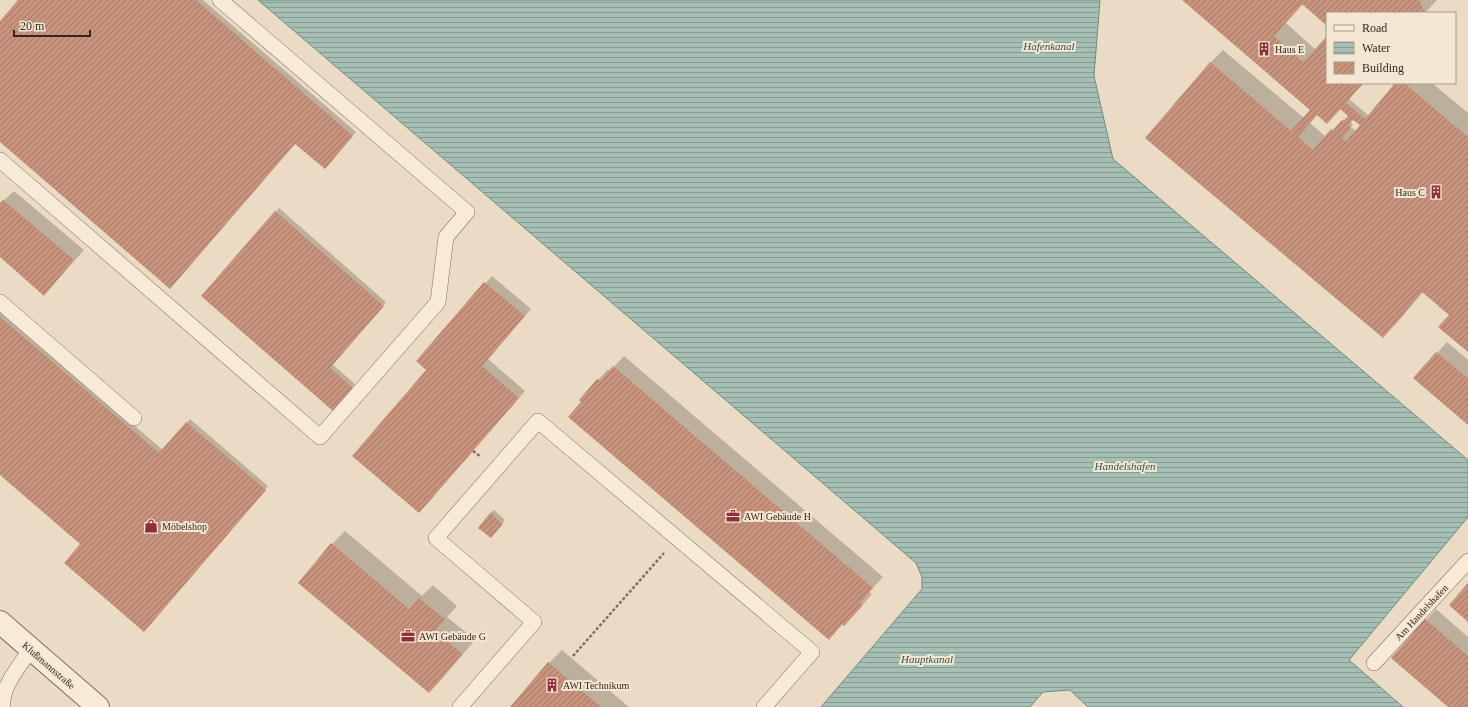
<svg xmlns="http://www.w3.org/2000/svg" width="1468" height="707" font-family="Georgia,serif">
  <style>
    .water { fill: url(#water-rules); stroke: #6d8c81 }
    .shadow { fill: #0003; fill-rule: evenodd }
    .building { fill: url(#building-hatch); fill-rule: evenodd }
    .lines { fill: none; stroke-linecap: round; stroke-linejoin: round }
    .service-casing { stroke: #856d5b; stroke-width: 16 }
    .minor-casing { stroke: #856d5b; stroke-width: 24 }
    .path { stroke: #856d5b; stroke-width: 2.5; stroke-dasharray: 3 2; stroke-linecap: butt }
    .service { stroke: #f7ead6; stroke-width: 15 }
    .minor { stroke: #f7ead6; stroke-width: 22 }
    .labels { text-anchor: middle; stroke-width: 4; stroke-linejoin: round; paint-order: stroke }
    .poi-label { font-size: 10px; fill: #35271f; stroke: #f3e6d3; text-anchor: start }
    .street-label { font-size: 10px; fill: #35271f; stroke: #f3e6d3 }
    .water-label { font-size: 11px; font-style: italic; fill: #2f544e; stroke: #f3e6d3 }
  </style>
  <defs>
    <pattern id="water-rules" width="6" height="5" patternUnits="userSpaceOnUse"><rect width="6" height="5" fill="#a5bfb4"/><path d="M0 2.5h6" fill="none" stroke="#879b92"/></pattern>
    <pattern id="building-hatch" width="6" height="6" patternUnits="userSpaceOnUse"><rect width="6" height="6" fill="#c7937c"/><path d="M-1 1l2-2M0 6l6-6M5 7l2-2" fill="none" stroke="#a27865"/></pattern>
  </defs>
  <rect width="100%" height="100%" fill="#ebdbc4"/>
  <!-- water -->
  <path class="water" d="M258,0h842l-6,76 19,83 355,301v57l-119,143 54,47h-315l-18,-17 -27,2 -13,15h-209l101,-118v-12l-6,-14z"/>
  <!-- shadow -->
  <g class="shadow">
    <path d="M19,0h184l153,132 -28,32 -32,-21 -296,-2v-118z"/>
    <path d="M1183,0h254l-12,13h-98v12l-24,-21 -17,19 30,27 11,-13v46h37l-15,16 20,17 28,-33h35l36,30v238l-18,-36 -27,-23 -27,32 -13,13 -173,-274 13,-13 81,68 8,-8zM1341,109l9,7 -2,3 -2,-1 -3,3 -1,-1 -16,17 -16,-14 7,-9 10,9zM1353,118l11,3 -8,10 -5,-4 2,-3 -3,-2z"/>
    <path d="M14,191l70,59 -40,45 -44,-39v-52z"/>
    <path d="M279,208l107,94 -54,62 23,20 -19,22 -60,-194z"/>
    <path d="M492,276l39,33 -43,50 37,32 -99,114 2,-135 -11,-9z"/>
    <path d="M0,311l163,139 27,-31 78,67 -121,141 -65,-83 -82,-71z"/>
    <path d="M1447,342l21,18v64l-53,-46z"/>
    <path d="M624,356l259,221 -14,15 3,2 -18,21 -10,10 -1,-1 -14,14 -249,-238 18,-20 10,-11 2,2z"/>
    <path d="M494,510l11,10 -11,14 -4,-21z"/>
    <path d="M345,531l77,65 11,-11 24,21 -10,11 28,23 -33,39 -13,13 -130,-109 33,-39z"/>
    <path d="M1436,609l32,28v70h-19l-57,-49z"/>
    <path d="M562,650l67,57h-118l38,-44z"/>
  </g>
  <!-- building -->
  <g class="building">
    <path d="M18,0h178l157,136 -28,33 -30,-25 -125,145 -170,-147v-121z"/>
    <path d="M1182,0h237l6,13h-98v13l-25,-22 -28,32 29,26 24,-26v47h36l-17,20 19,16 30,-36h9l64,54v215l-30,-25 11,-12 -27,-23 -39,46 -238,-200 65,-76 81,69 19,-21zM1340,109l8,7 -4,5 -2,-1 -9,11 -2,-2 -18,21 -15,-13 19,-22 10,9zM1353,120l7,5 -14,17 -4,-4 9,-10 -3,-3z"/>
    <path d="M3,200l71,60 -30,36 -44,-39v-54z"/>
    <path d="M275,211l109,95 -54,62 23,20 -20,23 -132,-115z"/>
    <path d="M484,282l41,34 -43,50 37,32 -100,115 -67,-57 74,-86 -10,-9z"/>
    <path d="M0,317l159,136 27,-31 80,68 -122,142 -80,-69 16,-19 -80,-69z"/>
    <path d="M1436,352l32,26v47l-55,-47z"/>
    <path d="M613,366l260,222 -13,15 3,2 -19,21 -2,-2 -13,16 -261,-223 13,-15 -2,-2 18,-21 3,2z"/>
    <path d="M490,513l13,11 -12,14 -13,-10z"/>
    <path d="M331,543l78,66 10,-11 26,21 -10,12 27,23 -33,39 -131,-110z"/>
    <path d="M1468,583v39l-19,-17z"/>
    <path d="M1425,619l43,37v51h-20l-57,-49z"/>
    <path d="M548,662l53,45h-91z"/>
  </g>
  <g class="lines">
    <!-- service casing -->
    <g class="service-casing">
      <g id="service">
        <path d="M0,160l320,277 118,-135 8,-65 21,-25 -247,-212"/>
        <path d="M0,302l134,116"/>
        <path d="M1374,663l94,-102"/>
        <path d="M3,707c-3,-19 18,-43 28,-58"/>
        <path d="M460,707l74,-85 -98,-84 102,-117 274,231 -48,55"/>
      </g>
    </g>
    <!-- minor casing -->
    <g class="minor-casing">
      <path id="minor" d="M0,622l98,85"/>
    </g>
    <!-- path -->
    <g class="path">
      <path d="M473,451l7,5"/>
      <path d="M573,656l91,-103"/>
    </g>
    <!-- service -->
    <use href="#service" class="service"/>
    <!-- minor -->
    <use href="#minor" class="minor"/>
  </g>
  <!-- icons -->
  <defs>
    <g id="building-bare" transform="scale(1.08)"><path d="M-4-6H4V6H1V3H-1V6H-4ZM-2.5-4.3h1.7v1.8h-1.7ZM.8-4.3h1.7v1.8H.8ZM-2.5-1h1.7V.8h-1.7ZM.8-1h1.7V.8H.8Z" fill="#902f3a" stroke="#f3e6d3" stroke-width="2.5" paint-order="stroke"/></g>
    <g id="office-bare" transform="scale(1.08)"><path d="M-6-3h4V-5.5h4V-3h4V5H-6ZM-1-4.5V-3h2v-1.5ZM-6 0V1H6V0Z" fill="#902f3a" stroke="#f3e6d3" stroke-width="2.5" paint-order="stroke"/></g>
    <g id="shop-bare" transform="scale(1.08)"><path d="M-5-2.5h2.3a2.7 3.5 0 0 1 5.4 0H5L5.5 6h-11ZM-1.5-2.5h3a1.5 2.3 0 0 0-3 0Z" fill="#902f3a" stroke="#f3e6d3" stroke-width="2.5" paint-order="stroke"/></g>
  </defs>
  <g fill-rule="evenodd">
    <use href="#building-bare" x="1264" y="49"/>
    <use href="#building-bare" x="1436" y="192"/>
    <use href="#office-bare" x="733" y="516"/>
    <use href="#shop-bare" x="151" y="526"/>
    <use href="#office-bare" x="408" y="636"/>
    <use href="#building-bare" x="552" y="685"/>
  </g>
  <g class="labels">
    <!-- poi labels -->
    <g class="poi-label">
      <text x="1275" y="53">Haus E</text>
      <text x="1425" y="196" text-anchor="end">Haus C</text>
      <text x="744" y="520">AWI Gebäude H</text>
      <text x="162" y="530">Möbelshop</text>
      <text x="419" y="640">AWI Gebäude G</text>
      <text x="563" y="689">AWI Technikum</text>
    </g>
    <!-- street labels -->
    <g class="street-label">
      <text transform="translate(1421 612) rotate(-47)" y="4">Am Handelshafen</text>
      <text transform="translate(49 665) rotate(41)" y="4">Klußmannstraße</text>
    </g>
    <!-- water labels -->
    <g class="water-label">
      <text x="1049" y="50">Hafenkanal</text>
      <text x="1125" y="470">Handelshafen</text>
      <text x="927" y="663">Hauptkanal</text>
    </g>
  </g>
  <!-- legend -->
  <rect x="1326" y="12" width="130" height="72" fill="#f3e6d3" stroke="#a79a8b"/>
  <rect x="1334" y="25" width="20" height="6" fill="#f7ead6" stroke="#a79a8b"/>
  <text x="1362" y="32" font-size="12" fill="#35271f">Road</text>
  <rect x="1334" y="42" width="20" height="12" fill="url(#water-rules)" stroke="#a79a8b"/>
  <text x="1362" y="52" font-size="12" fill="#35271f">Water</text>
  <rect x="1334" y="62" width="20" height="12" fill="url(#building-hatch)" stroke="#a79a8b"/>
  <text x="1362" y="72" font-size="12" fill="#35271f">Building</text>
  <!-- scale -->
  <path d="M14 30v6h76v-6" fill="none" stroke="#35271f" stroke-width="2"/>
  <text x="20" y="30" font-size="12" fill="#35271f" stroke="#f3e6d3" stroke-width="3" paint-order="stroke">20 m</text>
</svg>
